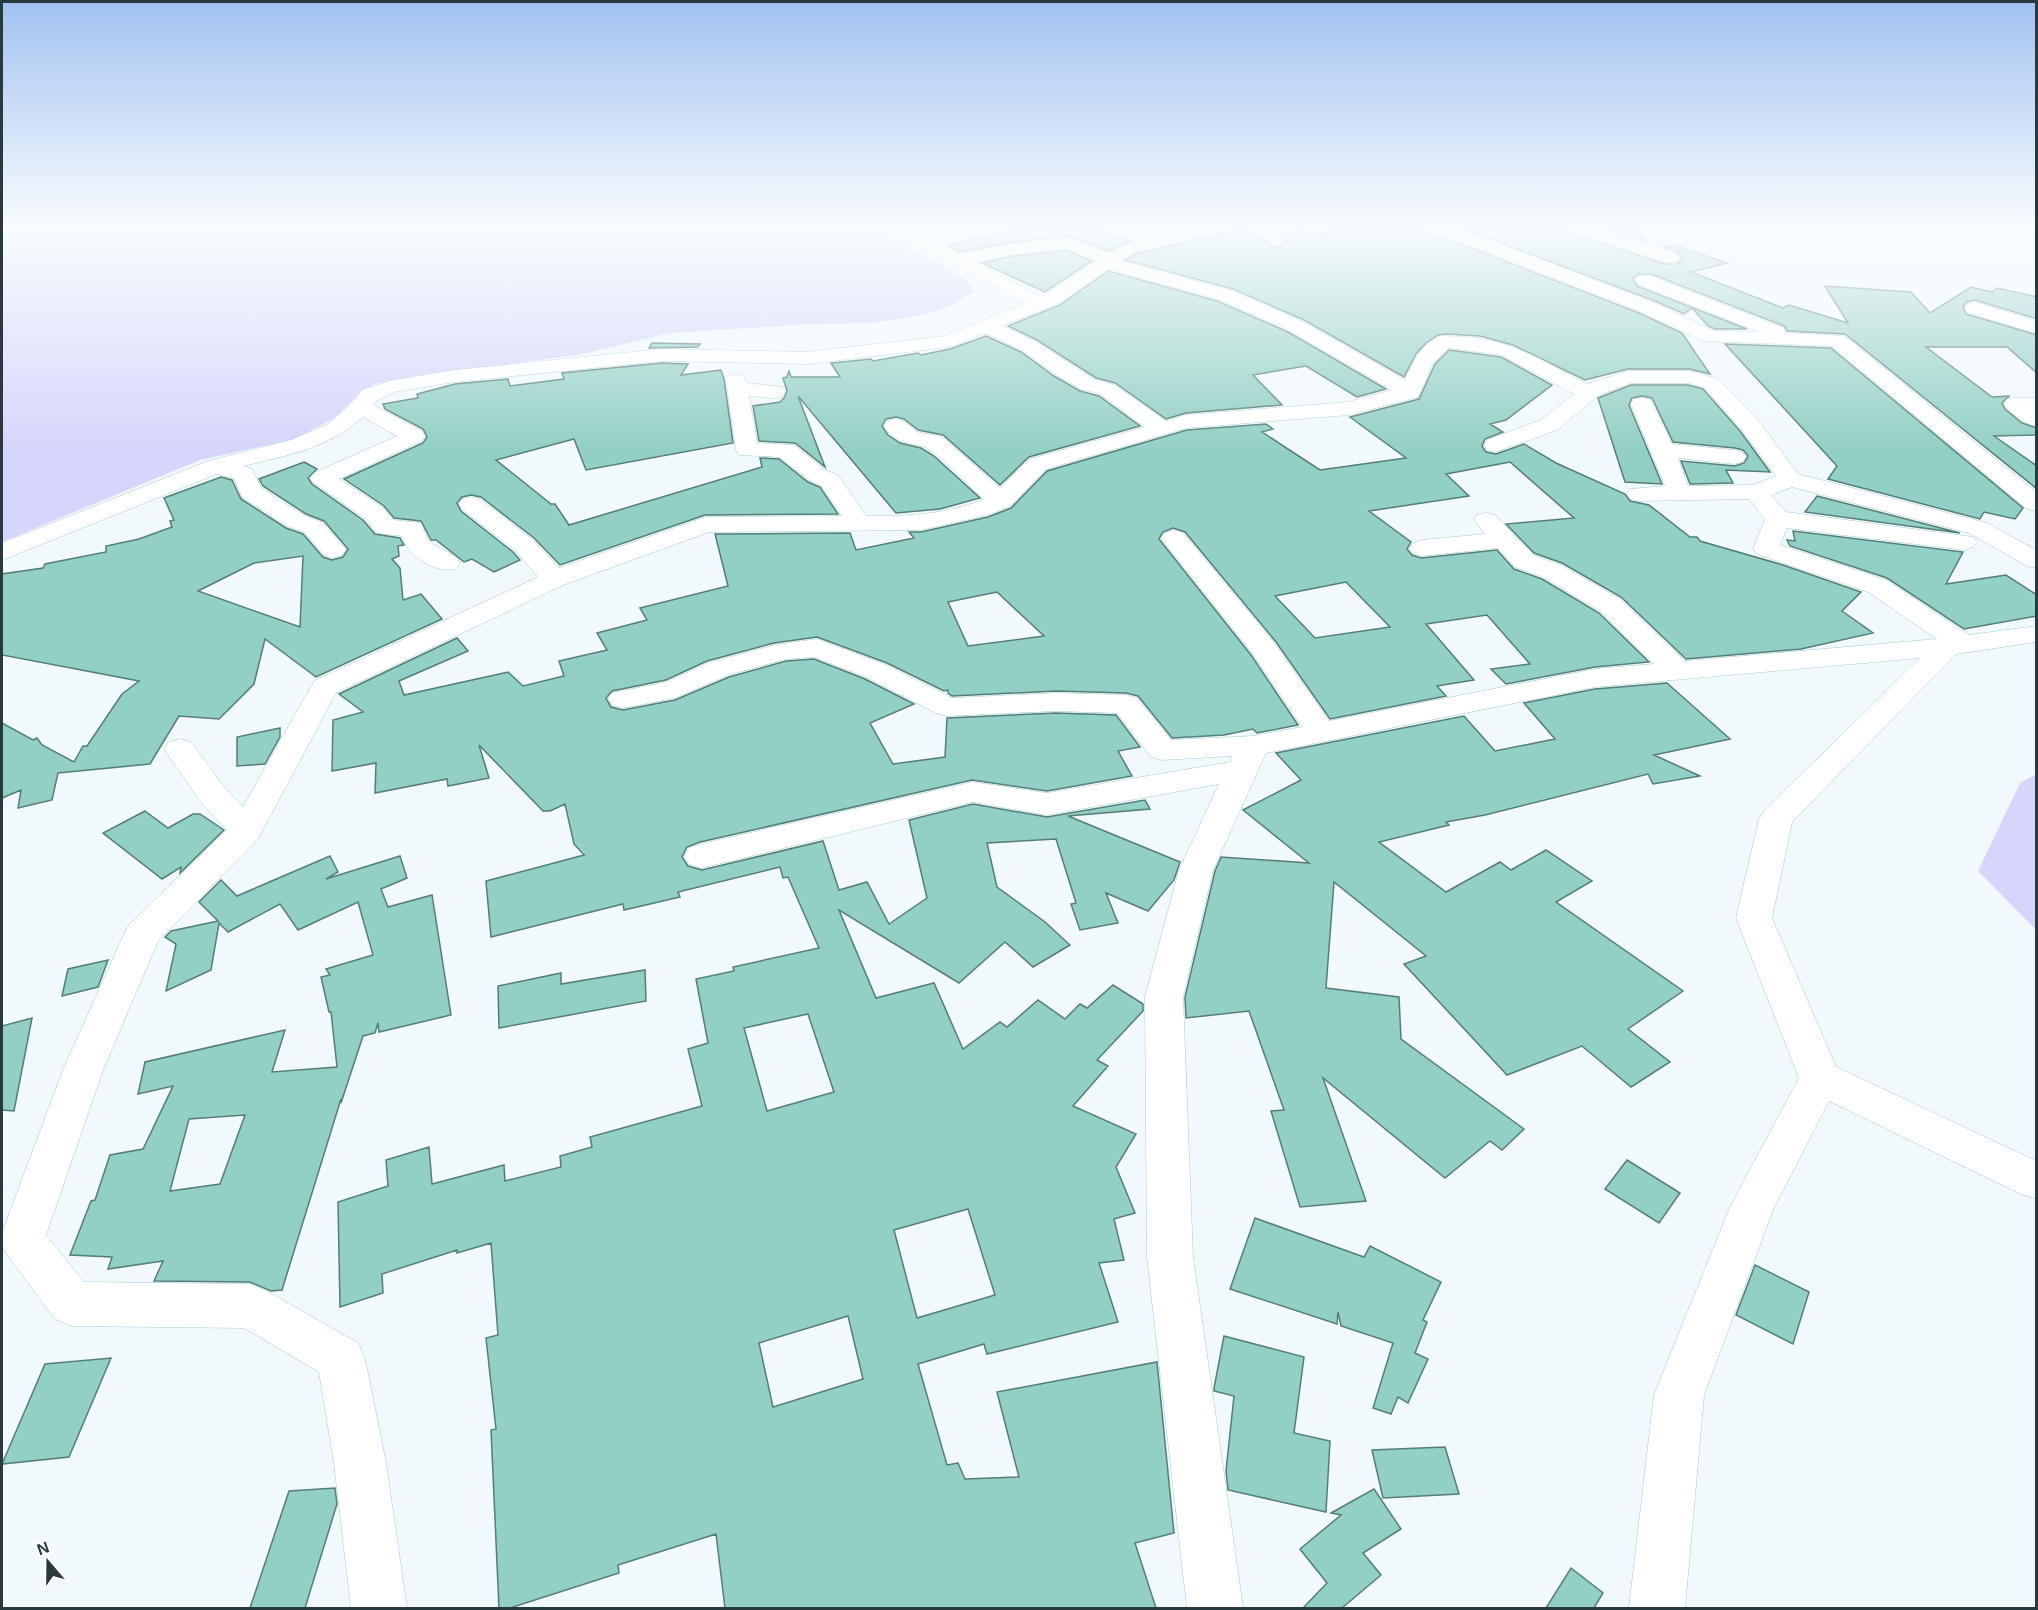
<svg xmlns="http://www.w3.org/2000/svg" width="2038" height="1610" font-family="Arial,sans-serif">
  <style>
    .water { fill: #d6d5fb }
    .building { fill: #92cfc4; stroke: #557e77; stroke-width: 1.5; fill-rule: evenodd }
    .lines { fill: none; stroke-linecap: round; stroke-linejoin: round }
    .minor-casing { stroke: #a2ccd8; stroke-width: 1 }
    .minor { fill: #fff; fill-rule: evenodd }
  </style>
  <rect width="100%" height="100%" fill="#f1f9fc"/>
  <!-- water -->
  <g class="water">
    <path d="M2,227h926l-34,11 73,42 7,12 -23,13 -28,10 -50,8 -60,1 -143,9 -92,22 -165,21 -38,8 -19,13 -21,21 -41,21 -94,21 -198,82z"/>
    <path d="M2036,774v156l-58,-59 42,-88z"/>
  </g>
  <!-- building -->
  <g class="building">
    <path d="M1022,227l57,2 15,-2 36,14 -21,10 -41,-15 -55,6 -53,10 -12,-6z"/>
    <path d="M1330,227h93l3,6 40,13 173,67 43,20 28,41 -21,-5h-61l-43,11 -72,-35 -33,-9 -33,-2 -9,1 -12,8 -10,11 -12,23 -100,-57 -71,-31 -108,-29 10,-6 107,-25 36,19 18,-18 30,5z"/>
    <path d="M1458,227h111l3,6 93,31h12l5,-5 -4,-7 -15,-5 11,-2 53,18 -36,9 92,36 6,-3 59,18 -23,-37 86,6 19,21 41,-26 21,5 5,-4 40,9v22l-62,-19 -9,2 -3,5 3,7 71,21v38l-30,-26h-81l66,50 17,-1 -7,7 3,6 17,14 15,5v7l-43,1 43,30v23l-192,-155 -58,-3 -3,-5 -133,-52h-13l-5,5 4,7 110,43h-32l-7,-3 -16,-18 -8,6 -29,-13z"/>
    <path d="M1602,227h22l16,5 5,9z"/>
    <path d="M1066,250l26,11 -47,31 -63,-29 31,-7z"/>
    <path d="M1108,271l109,30 71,31 98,57 -29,8 -51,-31 -53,9 29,30 -96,8 -20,6 -51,-36 -19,-5 -59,-38 -29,-14 52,-21z"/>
    <path d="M986,336l35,16 33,24 26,15 19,5 41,30 -111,31 -29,28 -57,-50 -25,-5 -14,-11 -8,-2 -10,2 -4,7 6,9 12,8 21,5 13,8 46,42 -40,11 -44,4 -98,-117 27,71 -30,-24 -36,-2 -6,-35 27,-4 4,-4 3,-7 -4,-13 4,-1 2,-6 2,6h49l-9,-14 40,-4 2,2 45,-8 3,2 29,-6z"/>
    <path d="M652,343l48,1 -2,3 -49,1z"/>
    <path d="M1725,344l106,4 192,160 -8,11 -31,-7 -4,7 -152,-40 9,-13z"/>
    <path d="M1449,350l52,7 51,28 -46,35 -16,4 13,8 -18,7 -3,7 4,6 10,2 28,-10 32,19 69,31 5,7 19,4 41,32h7l3,4 83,24 78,27 -19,19 31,22 -72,16 -115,10 -65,-62 -59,-34 -28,-10 -28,-29 68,-6 -64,-56 -64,12 23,22 -100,15 42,31 -4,7 5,6 9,3 76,-8 17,19 28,10 57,34 50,49 -54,5 -89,17 -15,-15 39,-5 -43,-49 -61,9 48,56 -37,6 9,10 -116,23 -54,-77 -91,-110 -12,-4 -10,4 -4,7 92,116 47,70 -41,8 -4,-4 -29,6 -52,3 -34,-42 -12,-3 -70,-2 -104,5 -4,-3v-3l-4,1 -57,-28 -70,-26 -43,6 -67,18 -41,19 -54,11 -6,7 5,9 12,3 52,-10 54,-23 57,-16 28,-2 51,20 49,25 -44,19 23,41 52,-7 2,-39 109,-5 60,2 24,32 -22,4 14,25 -85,15 -75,-11 -272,62 -13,5 -5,10 6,9 14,4 121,-29 16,49 28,-8 22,42 38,-26 -18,-78 64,-16 74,13 98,-17 5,9 -82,7 112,46 -6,18 -26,31 -42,-18 12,30 -38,7 -9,-26 5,-1 -20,-64 -69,4 10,44 48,35 25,23 -37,22 -28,-25 -46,41 -120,-73 37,88 58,-15 29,66 37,-27 7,5 31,-27 27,19 15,-15 7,4 26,-23 30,19v7l-46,49 11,6 -35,40 63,28 -20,33 19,46 -21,6 10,41 -25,3 19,59 -131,32 -3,-10 -66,20 29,101 11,-2 7,16 54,-2 -22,-85 160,-30 17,171 -39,10 21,65h-431l-9,-74 -98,31 1,8 -109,35h-11l-8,-178 5,-1 -10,-91 12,-3 -7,-92 -34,10v-3l-75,24 1,19 -43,14 -2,-105 50,-16 -2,-26 43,-13 3,37 72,-19 1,16 56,-14 -1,-11 32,-9 -2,-10 112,-31 -14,-57 20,-6 -12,-64 38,-8 -1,-4 86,-19 -31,-71 -5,1 -3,-11 -102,25 2,5 -56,13 -1,-6 -132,33 -5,-56 98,-26 -10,-11 -9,-40 -15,7h-7l-64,-66 10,33 -41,8 -1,-7 -72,14 1,-30 -44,8 1,-51 30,-8 -24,-18 118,-56 11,13 -69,30 5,14 104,-23 15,14 41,-10 -5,-15 48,-11 -10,-17 50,-13 -7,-12 88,-22 -13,-52 135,-1 6,17 58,-12 -5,-6h12l67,-15 23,-9 36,-37 140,-41 79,-6 7,5 -11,3 58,38 86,-12 -56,-41 69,-18 16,-35zM1346,582l44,45 -75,11 -40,-42zM997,592l47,44 -76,10 -20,-44zM808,1014l26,78 -67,19 -23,-83zM968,1209l27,86 -78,23 -23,-88zM848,1316l15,63 -90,28 -14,-64z"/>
    <path d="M662,363l26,1 -7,11 40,-5 3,9 9,64 -147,27 -12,-31 -78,21 55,44h4l14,21 193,-58 -2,-9 19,1 29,23 12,5 18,27 -133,1 -145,50 -26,-27 -53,-41 -10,-2 -9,2 -5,6 4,8 52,41 7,8 -26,12 -22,-13 -8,3 -28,-22h-5l-10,-19 -27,-3 -10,-12 -40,-27 79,-36 4,-6 -4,-8 -38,-20 -2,-5 35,-6 -1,-4 38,-10 53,-5 2,7 54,-7 -2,-6z"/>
    <path d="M1631,385h57l15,4 37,42 30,41 -44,-2 7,13 -43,1 -9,-23 54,5 9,-3 4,-7 -5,-6 -8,-2 -62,-6 -21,-44 -10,-2 -10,2 -3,7 33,79 -37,-2 -27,-84z"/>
    <path d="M304,462l13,7 -9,9 4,6 51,36 12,14 25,4 4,7 -6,1 1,10 -7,3 8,9 3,32 18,-6 21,25 -126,58 -51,-38 -11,45 -35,35 -40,-3 -29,48 -92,9 -6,27 -34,8 3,-18 -19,8v-75l31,17 4,-2 5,7 32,17 9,-16h4l35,-52 17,-13 -137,-26v-81l41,-6 2,-4 61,-12v-6l33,-7 33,-12 -2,-6 4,-1 -10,-22 57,-21 11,3 9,19 45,29 17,6 20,23 9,3 11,-3 5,-8 -24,-28 -18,-7 -43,-28 -4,-7zM303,556l-3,71 -102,-36 56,-28z"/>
    <path d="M1817,496l143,37 -155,-21z"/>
    <path d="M1793,531l170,21 -17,32 60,-9 31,20v21l-73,13 -77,-51 -97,-32 -3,-6 8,1z"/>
    <path d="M1667,683l63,56 -76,16 46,21 -47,8 -5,-10 -163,41 -39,7 3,3 -70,17 67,50 54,-30 11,8 35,-20 46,31 -36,21 127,89 -55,38 42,33 -39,25 -49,-41 -75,29 -103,-111 22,-8 -92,-74 -8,106 73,9 2,42 123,90 -22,21 -12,-9 -45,37 -122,-100 43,123 -66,6 -29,-96 13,-1 -35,-99 -63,7 -1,-21 30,-126 6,-14 88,6 -66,-53 58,-30 -25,-27 188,-37 31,35 60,-12 -31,-36 71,-14z"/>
    <path d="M280,728v9l-15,27 -28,2v-29z"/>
    <path d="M145,811l23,17 25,-14h7l24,16 -44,43 1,-6 -19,12 -59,-46z"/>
    <path d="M330,856l8,16 -12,7 74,-23 7,22 -26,11 7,18 44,-12 19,120 -72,17 -1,-9 -3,10 -12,3 -22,67v-4l-59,191 -11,1 -21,-9 -96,-1 9,-20 -55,8 4,-12 -42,-2 21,-54 4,-1 15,-45 33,-6 30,-63 -35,8 7,-32 140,-32 -13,42 65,-5 -6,-55h-2l-8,-35 9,-2 -4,-6 47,-14 -15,-53 -60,28 -18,-26 -52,28 -9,-9 -8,47 -45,21 10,-47 -11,-7 6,-6 47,-10 -19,-19 22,-22 16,16zM245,1115l-25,69 -50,7 19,-72z"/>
    <path d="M108,960l-10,27 -36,9 6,-27z"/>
    <path d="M645,970l1,31 -147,27 -1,-42 63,-13v11z"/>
    <path d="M32,1018l-18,93 -12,-1v-84z"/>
    <path d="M1627,1160l53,33 -21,30 -54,-34z"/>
    <path d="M1255,1218l109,39 6,-11 71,36 -18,38 4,2 -12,31 13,6 -20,44 -10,-6 -7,17 -18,-6 20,-65 -52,-17 -3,-14 -1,12 -107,-35z"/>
    <path d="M1755,1265l54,27 -16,52 -57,-29z"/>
    <path d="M1224,1336l80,21 -10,76 36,8 -4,71 -98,-22 -2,-19 8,-75 -20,-5v-3z"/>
    <path d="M111,1358l-42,99 -67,7 43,-100z"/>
    <path d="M1445,1447l14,47 -76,4 -11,-48z"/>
    <path d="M335,1488l2,16 -32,104h-55l39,-117z"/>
    <path d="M1374,1489l27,40 -38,24 18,22 -39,33h-39l24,-25 -27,-34 41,-34 -10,-2z"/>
    <path d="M1571,1568l32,25 -9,15h-48z"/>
  </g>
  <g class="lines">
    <!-- minor casing -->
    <g class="minor-casing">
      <g id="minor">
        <path d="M875,227h22l63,27 53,-10 55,-6 41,15c29,-19 90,-26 125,-26l-8,5 -92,20 -14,9 112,30 71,31 102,58c7,-15 17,-37 34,-43 7,-2 16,0 23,0 49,2 83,25 125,47l41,-13h61l29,8 40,41 40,54 189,49 49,27v18l-9,-2 -58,-33 -177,-46 -21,8 15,17 187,25 4,5 -4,5 -9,3 -177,-22 -7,17 106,35 83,55 67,-9v16l-80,12 -164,168 -20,96 64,149 200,94v38l-15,-5 -192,-93 -56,109 -69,185 -19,213h-56l25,-213 76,-188 69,-129 -63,-160 23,-99 5,-8 156,-153 -325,29 -329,66 -53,117 -30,127 10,260 50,351h-56l-40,-351 -2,-260 34,-127 40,-86 -172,31 -74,-13 -272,66 -12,-4 -5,-8 5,-8 12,-4 272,-62 74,11 183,-31 2,-6 -70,4 -11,-3 -34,-44 -61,-2 -109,5 -11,-3 -70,-36 -52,-20 -28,2 -58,16 -53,23 -52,10 -11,-3 -4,-6 4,-6 55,-11 41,-19 67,-18 42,-6 69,26 66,33 104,-5 70,2 11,3 34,42 82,-4 49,-9 -49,-73 -92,-116 4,-5 9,-3 9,3 91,110 55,78 266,-52 59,-5 -54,-53 -57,-34 -28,-10 -17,-19 -76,8 -9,-3 -4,-5 4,-5 9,-3 63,-6 -11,-14 3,-5 9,-2 9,2 38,40 28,10 59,34 65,62 252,-22 -69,-47 -111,-38 -4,-5 12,-30 -16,-20 -110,2 -9,-2 -3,-5 3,-5 35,-3 -34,-82 3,-5 8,-1 8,1 3,5 19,40 62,6 8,2 4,5 -4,5 -8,2 -56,-6 10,28 65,-1 23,-9 -34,-46 -38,-43 -16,-4h-57l-32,12 -42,35 -62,22 -8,-2 -3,-5 3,-5 54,-20 33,-26 -72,-39 -54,-7 -15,15 -15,34 -69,18 -162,13 -141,41 -36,37 -22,9 -67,15 -212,2 -146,53 -227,108 -78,146 -100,102 -55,129 -57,165 38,47 166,2 17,7 91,52 7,16 21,104 21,145h-56l-17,-145 -15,-91 -75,-44 -172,-2 -17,-7 -49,-66 -4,-9v-11l61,-163 61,-136 5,-9 98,-95 -27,-29 -36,-52 5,-7 11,-3 11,3 33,45 19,20 71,-126 224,-104 -23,-27 -53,-41 -3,-5 3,-5 9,-2 9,2 53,41 26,28 147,-51 136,-1 -21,-31 -12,-5 -29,-23 -41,-2 -3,-5 -10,-70 3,-4 7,-2 7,2 4,7 35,4 3,5 -3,5 -8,1 -25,-2 8,47 37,2 31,25 13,5 28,41c41,0 80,-1 118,-17 -16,-15 -38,-39 -56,-50 -16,-10 -28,0 -44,-23l3,-5 8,-2 8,2 14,11 25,5 58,51 30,-29 115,-32 -45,-33 -19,-5 -26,-15 -33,-24 -37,-17 -36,14 -142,17 -145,-3 -207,21 -61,10 -16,8 -5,5 49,26 3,5 -3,5 -83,38 44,29 10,12 28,3 8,19 27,15 4,6 -4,6c-21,5 -48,-13 -54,-33l-25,-3 -12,-15 -51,-35 -4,-5 4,-5 83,-37 -34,-19c-37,32 -74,38 -120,49l9,3 9,19 44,28 17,6 24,28 -4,5 -9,3 -9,-3 -20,-23 -17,-6 -45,-29 -8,-19 -17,-4 -215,86v-17l206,-82 83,-21 37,-16 25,-22 9,-12 27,-9 66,-11 207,-21 145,3 138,-16 81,-33 -74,-39 -75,-33zM1066,248l31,13 -55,36 -67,-35 38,-8zM1108,269l110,30 71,31 103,60 -44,12 -162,13 -20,6 -52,-36 -19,-5 -59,-38 -34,-16 57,-23z"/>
        <path d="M1425,227h25l29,9 175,67 60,28 45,1 -121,-48 -3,-4 3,-4h12l133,52 2,5 59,3 192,156v19l-9,-2 -195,-163 -128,-5 -64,-30 -173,-67 -40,-13z"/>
        <path d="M1571,227h24l82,27 3,4 -3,4h-12l-92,-31z"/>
        <path d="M1974,302l62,19v12l-69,-21 -2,-4 2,-4z"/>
        <path d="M2015,398h21v28c-11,-2 -25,-12 -32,-22l3,-5z"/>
      </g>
    </g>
    <!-- minor -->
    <use href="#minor" class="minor"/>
  </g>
  <!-- sky -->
  <linearGradient id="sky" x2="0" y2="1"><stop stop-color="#a1c1f0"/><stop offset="0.5" stop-color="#f9fcfe"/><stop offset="1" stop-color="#f9fcfe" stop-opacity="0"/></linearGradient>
  <rect width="2038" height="452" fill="url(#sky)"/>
  <!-- border -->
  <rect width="2038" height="1610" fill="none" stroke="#293a3f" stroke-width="6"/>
  <!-- north arrow -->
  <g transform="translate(48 1562) rotate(340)" stroke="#ffffff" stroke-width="4.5" paint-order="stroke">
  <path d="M0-4.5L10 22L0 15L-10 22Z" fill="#293a3f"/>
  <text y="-9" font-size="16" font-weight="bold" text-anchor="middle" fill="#293a3f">N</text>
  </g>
</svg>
